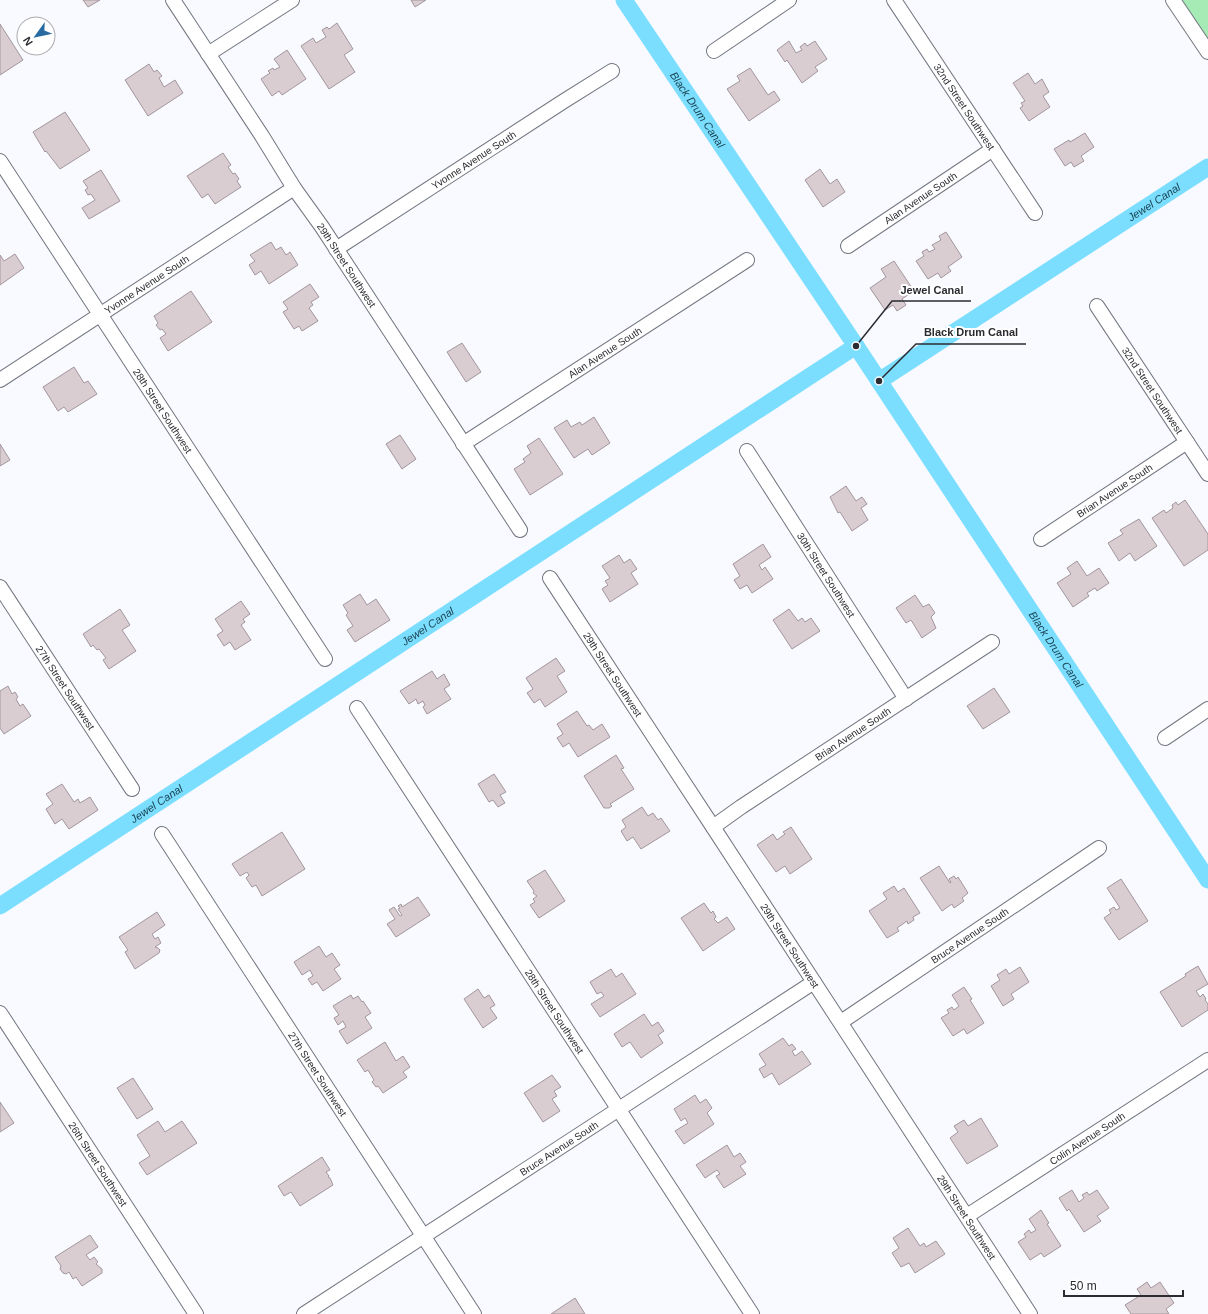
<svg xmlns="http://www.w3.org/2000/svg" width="1208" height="1314" font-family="Helvetica,sans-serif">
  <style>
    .green { fill: #a6ebb6 }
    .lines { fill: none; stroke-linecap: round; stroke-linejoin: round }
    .canal { stroke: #7cdeff; stroke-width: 17 }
    .building { fill: #dacdd2; stroke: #a2969b }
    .minor-casing { stroke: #747781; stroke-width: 16 }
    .minor { stroke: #fff; stroke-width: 14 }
    .labels { text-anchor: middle; stroke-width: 4; stroke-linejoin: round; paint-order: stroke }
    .street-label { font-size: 10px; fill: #2b2c31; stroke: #fff }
    .water-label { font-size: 11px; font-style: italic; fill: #1b4654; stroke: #fff }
    .leader { fill: none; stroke: #2b2c31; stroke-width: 1.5 }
    .callout-dot { fill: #2b2c31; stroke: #fff; stroke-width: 1.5 }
    .callout-label { font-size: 11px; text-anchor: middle; font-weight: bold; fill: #2b2c31; stroke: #fff; stroke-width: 4; stroke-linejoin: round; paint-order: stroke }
  </style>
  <rect width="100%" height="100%" fill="#f9faff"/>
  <!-- green -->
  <path class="green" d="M1178,0h30v47z"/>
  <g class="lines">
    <!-- canal -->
    <g class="canal">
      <path id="s1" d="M624,0l232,346 352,534"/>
      <path id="s2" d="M879,381l329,-214"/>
      <path id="s3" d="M0,906l856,-560"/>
    </g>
  </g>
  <!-- building -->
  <g class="building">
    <path d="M83,0h17l-12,7z"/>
    <path d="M411,0h15l-11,7z"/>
    <path d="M337,23l16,26 -9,6 11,17 -26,17 -28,-43 12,-8 3,5 10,-6 -4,-7 5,-3 2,2z"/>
    <path d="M0,24l23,36 -23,15z"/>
    <path d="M789,41l7,12 6,-3 -2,-3 5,-4 2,3 8,-5 12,18 -12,8 3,4 -16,12 -15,-23 -2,2 -8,-12z"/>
    <path d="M287,50l19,29 -24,16 -3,-4 -7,5 -11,-17 9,-6 -2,-2 5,-3 1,2 6,-3 -6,-8z"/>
    <path d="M149,64l5,8 3,-2 5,6 -3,2 5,9 11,-7 8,13 -35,23 -23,-36z"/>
    <path d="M750,68l18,27 6,-4 6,9 -31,21 -22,-32 13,-8 -3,-5z"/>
    <path d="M1028,73l7,11 7,-5 7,13 -6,4 7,11 -21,14 -9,-13 3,-2 -2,-3 4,-2 -12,-18z"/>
    <path d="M65,112l25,38 -30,19 -14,-18 -1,1 -12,-20z"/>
    <path d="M1085,133l9,14 -13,9 3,5 -10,6 -3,-5 -6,4 -11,-17 15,-9 1,2z"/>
    <path d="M223,153l8,12 -3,2 5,7 2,-1 4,6 -2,2 4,6 -26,17 -7,-10 -6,4 -15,-22z"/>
    <path d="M820,169l10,15 7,-5 8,13 -22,15 -18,-27z"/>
    <path d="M101,170l19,31 -31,18 -7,-11 13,-8 -4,-6 -3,1 -3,-5 3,-2 -5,-7z"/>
    <path d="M946,232l16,25 -14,10 3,4 -10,7 -3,-5 -10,6 -12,-18 8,-5 -2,-4 5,-3 2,3 6,-3 -3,-4 9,-5 -2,-4z"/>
    <path d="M271,242l5,8 5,-3 5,8 4,-3 8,13 -29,19 -8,-13 -6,4 -6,-10 6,-4 -5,-6z"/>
    <path d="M15,254l9,14 -24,17v-30l4,6z"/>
    <path d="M894,261l20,30 -12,8 4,6 -9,6 -4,-6 -8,5 -15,-22 16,-11 -5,-8z"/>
    <path d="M310,284l9,13 -8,5 2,3 -4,3 9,13 -16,10 -3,-5 -5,3 -11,-17 5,-3 -5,-7z"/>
    <path d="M191,291l21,31 -44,29 -8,-13 6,-4 -4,-5 -2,1 -4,-5 2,-2 -4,-7z"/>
    <path d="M462,343l19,29 -15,10 -19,-30z"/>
    <path d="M74,367l10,16 4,-2 9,13 -29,18 -4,-5 -6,4 -15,-24z"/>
    <path d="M594,417l16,26 -18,12 -4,-6 -14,9 -20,-30 13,-8 4,7 9,-5 2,3z"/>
    <path d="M400,435l16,24 -14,10 -16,-25z"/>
    <path d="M539,438l24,36 -33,21 -16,-26 11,-7 -2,-3 8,-6 -4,-7z"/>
    <path d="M0,444l10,16 -10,6z"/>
    <path d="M846,486l10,15 6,-4 5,7 -6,4 7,12 -16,11 -12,-19 -2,1 -8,-16z"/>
    <path d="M1185,500l23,34v16l-24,16 -32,-48 12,-8 2,3 7,-5 -1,-3 4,-3 2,3z"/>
    <path d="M1139,519l18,27 -22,15 -5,-8 -11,8 -11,-18 15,-9 -3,-4z"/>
    <path d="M763,544l8,13 -12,8 3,5 3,-3 8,12 -21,14 -5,-8 -7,4 -6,-9 6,-4 -7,-12z"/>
    <path d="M619,555l5,8 6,-4 7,10 -6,4 7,11 -28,18 -8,-13 6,-4 -3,-4 5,-3 -8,-12z"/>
    <path d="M1077,561l10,15 12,-8 10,15 -12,8 -2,-3 -8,5 2,3 -16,11 -16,-24 14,-9 -4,-6z"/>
    <path d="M360,594l7,11 9,-6 14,21 -35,22 -8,-12 6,-4 -7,-11 2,-2 -5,-8z"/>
    <path d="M915,595l8,12 6,-3 6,9 -4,4 5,11 -14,10 -11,-18 -5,3 -10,-15z"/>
    <path d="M241,601l9,13 -7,5 2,3 -4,3 10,15 -16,10 -5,-8 -6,4 -7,-11 6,-4 -8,-12z"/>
    <path d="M120,609l10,16 -8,5 14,21 -27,18 -6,-9 3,-2 -7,-9 -2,1 -4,-5 -2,2 -8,-13z"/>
    <path d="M789,609l9,12 4,-3 3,4 6,-4 9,13 -28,18 -19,-29z"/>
    <path d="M556,658l9,13 -8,5 10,16 -22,15 -5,-8 -6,4 -7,-10 6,-4 -7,-11z"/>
    <path d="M432,671l5,8 7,-5 6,11 -6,4 7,10 -24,15 -4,-7 2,-2 -2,-4 -5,3 -2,-5 -7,5 -9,-13z"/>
    <path d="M8,686l4,8 3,-2 3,5 -2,2 4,7 3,-2 8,12 -27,18 -4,-6v-37z"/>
    <path d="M994,688l16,24 -27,17 -16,-23z"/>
    <path d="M577,711l10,15 2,-1 4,5 9,-6 8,13 -32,20 -9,-14 -6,4 -6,-9 6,-4 -6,-10z"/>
    <path d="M616,755l8,13 -3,1 13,20 -24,15 2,2 -3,2h-5l-20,-32z"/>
    <path d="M494,774l12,18 -6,3 5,8 -7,4 -5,-7 -4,2 -11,-18z"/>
    <path d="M62,784l12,18 4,-3 2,4 10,-6 8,13 -29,19 -7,-10 -7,5 -9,-15 7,-5 -7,-10z"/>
    <path d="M642,807l6,9 5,-3 5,7 3,-2 9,13 -29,18 -8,-12 -6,4 -6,-10 5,-4 -4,-7z"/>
    <path d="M791,827l21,32 -22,15 -5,-8 -9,6 -19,-27 16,-11 4,6 8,-6 -2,-2z"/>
    <path d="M282,832l23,37 -43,27 -6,-11 -4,2 -6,-9 3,-3 -2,-3 -7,4 -8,-12z"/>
    <path d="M939,866l11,17 1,-1 -2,-3 5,-3 2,3 2,-2 10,16 -6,5 2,3 -10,7 -2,-4 -10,7 -22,-33z"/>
    <path d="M545,870l20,31 -26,17 -9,-13 5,-3 -2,-3 4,-3 -4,-3 1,-2 -7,-10z"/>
    <path d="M1121,879l27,42 -29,19 -15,-22 7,-5 -2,-3 5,-3 2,3 4,-2 -13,-20z"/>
    <path d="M894,886l4,6 6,-4 16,25 -7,4 1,3 -6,4 -1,-3 -10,7 2,3 -12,7 -18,-27 18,-12 -4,-6z"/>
    <path d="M418,897l12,18 -34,22 -9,-13 8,-5 -6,-9 5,-3 6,9 2,-1 -4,-6 2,-1 -2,-2 3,-2 1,3z"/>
    <path d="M704,903l7,10 2,-2 3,6 -2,2 4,4 9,-6 8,12 -32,22 -22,-33z"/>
    <path d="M157,912l8,13 -13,9 3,5 3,-2 3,6 -6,4 3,1 2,2 -1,3 -24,16 -10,-17 3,-2 -9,-13z"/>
    <path d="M319,946l7,11 6,-4 8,12 -6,4 7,10 -18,12 -6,-9 -5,3 -4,-6 5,-3 -3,-6 -8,5 -8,-13z"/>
    <path d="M1198,966l10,18 -12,7 4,6 3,-3 3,5 -1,1 3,4v6l-26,17 -22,-35 26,-16 -1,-2z"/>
    <path d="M1020,967l9,15 -18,12 3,5 -11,7 -12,-20 9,-6 -3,-5 9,-6 3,5z"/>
    <path d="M611,969l5,8 6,-4 14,21 -36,23 -9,-13 13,-8 -3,-4 -4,2 -7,-12z"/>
    <path d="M964,987l8,12 -2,1 14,23 -17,11 -3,-5 -11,7 -12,-18 8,-5 -2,-3 5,-3 2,3 5,-4 -7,-11z"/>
    <path d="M478,989l6,9 5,-3 6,10 -5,3 7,10 -14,10 -19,-29z"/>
    <path d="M351,995l2,4 5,-3 4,6 1,-1 8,12 -6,4 7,11 -25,16 -8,-13 7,-4 -3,-6 -5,4 -4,-7 5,-3 -6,-9z"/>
    <path d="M644,1014l8,12 6,-4 6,9 -6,4 5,8 -22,15 -11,-16 -8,5 -8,-13z"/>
    <path d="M783,1038l6,8 3,-2 4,5 -4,2 3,5 7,-5 9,13 -32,21 -7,-12 -8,5 -5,-9 7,-4 -7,-11z"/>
    <path d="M385,1042l11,19 7,-5 7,11 -7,5 4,5 -24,16 -5,-7 -2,1 -4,-5 2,-2 -6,-10 -3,2 -8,-12z"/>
    <path d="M552,1075l9,12 -7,4 3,5 -5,3 8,12 -17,11 -19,-29z"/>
    <path d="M133,1078l20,31 -16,10 -20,-31z"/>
    <path d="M695,1095l5,8 6,-4 6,9 -5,5 7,11 -30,20 -9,-13 13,-8 -3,-5 -4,3 -7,-12z"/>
    <path d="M0,1102l14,21 -14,9z"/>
    <path d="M981,1118l17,28 -31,18 -17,-26 8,-6 -4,-6 10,-6 4,6z"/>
    <path d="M158,1121l7,11 17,-11 15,22 -50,32 -8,-12 11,-7 -13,-21z"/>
    <path d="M727,1145l7,12 6,-4 6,9 -6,4 6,8 -22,14 -8,-12 4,-2 -3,-4 -12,8 -9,-13z"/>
    <path d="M322,1157l8,13 -4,2 3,4 -1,1 2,1 3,7 -33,21 -9,-14 -7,4 -6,-10z"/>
    <path d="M1072,1190l7,12 5,-4 -2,-3 5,-3 2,3 8,-5 12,18 -12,8 4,5 -17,11 -15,-23 -2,2 -8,-13z"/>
    <path d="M1041,1210l8,13 -2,1 14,22 -17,11 -3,-4 -11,7 -12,-18 8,-5 -2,-3 5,-4 2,3 5,-3 -7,-11z"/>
    <path d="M908,1228l12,18 4,-3 2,4 10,-6 9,13 -30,19 -6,-10 -8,4 -9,-14 7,-5 -6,-10z"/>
    <path d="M90,1235l8,12 -12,8 4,5 4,-3 4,5 -2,2 6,5v4l-20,13 -6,-9 -3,2 -4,-7 -3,2 -3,-1 -3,-4 1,-3 -6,-9z"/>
    <path d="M1147,1282l4,6 9,-6 14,21 -8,6 3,5h-38l-6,-9 16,-10 -4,-6z"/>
    <path d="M575,1298l10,16h-34z"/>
  </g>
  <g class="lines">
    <!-- minor casing -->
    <g class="minor-casing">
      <g id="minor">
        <path id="s4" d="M173,0l89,136 32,52 28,39 198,303"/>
        <path id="s5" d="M894,0l141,213"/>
        <path d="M1173,0l35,52"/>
        <path d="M714,51l75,-51"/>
        <path d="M208,54l84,-54"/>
        <path id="s6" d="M0,161l325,498"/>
        <path id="s7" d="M848,246l145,-97"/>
        <path id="s8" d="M336,249l228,-148 48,-30"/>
        <path id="s9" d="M1097,306l111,168"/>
        <path id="s10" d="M0,380l294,-192"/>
        <path id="s11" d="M463,444l284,-184"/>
        <path id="s12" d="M747,451l159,248"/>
        <path id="s13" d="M1041,539l146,-97"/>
        <path id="s14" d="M550,578l163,249 317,487"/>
        <path id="s15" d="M0,587l132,202"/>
        <path id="s16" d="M357,708l395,606"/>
        <path d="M1165,738l43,-29"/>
        <path id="s17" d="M713,827l28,-20 251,-165"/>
        <path id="s18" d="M162,834l312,480"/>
        <path id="s19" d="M0,1013l196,301"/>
        <path id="s20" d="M841,1022l258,-174"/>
        <path id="s21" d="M967,1216l241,-156"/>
        <path id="s22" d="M304,1314l510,-332"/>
      </g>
    </g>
    <!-- minor -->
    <use href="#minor" class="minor"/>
  </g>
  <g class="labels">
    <!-- street labels -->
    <g class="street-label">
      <text dy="4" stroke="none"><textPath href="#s5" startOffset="128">32nd Street Southwest</textPath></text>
      <text dy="4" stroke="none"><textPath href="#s8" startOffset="164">Yvonne Avenue South</textPath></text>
      <text dy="4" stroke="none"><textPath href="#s7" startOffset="87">Alan Avenue South</textPath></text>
      <text dy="4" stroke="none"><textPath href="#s4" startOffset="317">29th Street Southwest</textPath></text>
      <text dy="4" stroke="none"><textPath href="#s10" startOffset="175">Yvonne Avenue South</textPath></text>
      <text dy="4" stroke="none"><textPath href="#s11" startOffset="169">Alan Avenue South</textPath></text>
      <text dy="4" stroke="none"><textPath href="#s9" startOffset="101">32nd Street Southwest</textPath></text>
      <text dy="4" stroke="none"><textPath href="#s6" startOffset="298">28th Street Southwest</textPath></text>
      <text dy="4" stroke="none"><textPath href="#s13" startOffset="88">Brian Avenue South</textPath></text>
      <text dy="4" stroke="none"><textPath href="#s12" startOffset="147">30th Street Southwest</textPath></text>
      <text dy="4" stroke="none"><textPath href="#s14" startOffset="115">29th Street Southwest</textPath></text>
      <text dy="4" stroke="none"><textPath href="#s15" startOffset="120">27th Street Southwest</textPath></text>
      <text dy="4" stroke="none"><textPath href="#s17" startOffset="168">Brian Avenue South</textPath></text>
      <text dy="4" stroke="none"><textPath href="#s20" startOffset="155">Bruce Avenue South</textPath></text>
      <text dy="4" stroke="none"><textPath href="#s14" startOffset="439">29th Street Southwest</textPath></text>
      <text dy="4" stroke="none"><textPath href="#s16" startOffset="362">28th Street Southwest</textPath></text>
      <text dy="4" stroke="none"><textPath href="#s18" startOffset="286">27th Street Southwest</textPath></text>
      <text dy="4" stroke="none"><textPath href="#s21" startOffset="143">Colin Avenue South</textPath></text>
      <text dy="4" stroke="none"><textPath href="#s22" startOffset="304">Bruce Avenue South</textPath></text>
      <text dy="4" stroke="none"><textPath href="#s19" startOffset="180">26th Street Southwest</textPath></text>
      <text dy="4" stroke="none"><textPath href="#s14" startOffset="763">29th Street Southwest</textPath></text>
    </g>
    <!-- water labels -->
    <g class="water-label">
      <text dy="4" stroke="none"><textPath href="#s1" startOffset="132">Black Drum Canal</textPath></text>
      <text dy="4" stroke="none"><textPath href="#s2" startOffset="328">Jewel Canal</textPath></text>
      <text dy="4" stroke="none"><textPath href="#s3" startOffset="511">Jewel Canal</textPath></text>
      <text dy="4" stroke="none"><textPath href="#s1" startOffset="780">Black Drum Canal</textPath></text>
      <text dy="4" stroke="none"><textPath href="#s3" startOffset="187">Jewel Canal</textPath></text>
    </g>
  </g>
  <!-- callouts -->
  <path class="leader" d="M856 346L892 301H971M879 381L916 344H1026"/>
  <g class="callout-dot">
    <circle cx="856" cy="346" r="4"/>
    <circle cx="879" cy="381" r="4"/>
  </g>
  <g class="callout-label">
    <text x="932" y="294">Jewel Canal</text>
    <text x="971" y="336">Black Drum Canal</text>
  </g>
  <!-- north arrow -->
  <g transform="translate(36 36) rotate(237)"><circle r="19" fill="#ffffff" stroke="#aaabad"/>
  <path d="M0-3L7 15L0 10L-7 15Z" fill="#296ba1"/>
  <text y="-6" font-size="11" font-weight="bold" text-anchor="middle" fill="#2b2c31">N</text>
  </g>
  <!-- scale -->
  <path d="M1064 1290v6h119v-6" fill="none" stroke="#2b2c31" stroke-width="2"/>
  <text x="1070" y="1290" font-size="12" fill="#2b2c31" stroke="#ffffff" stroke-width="3" paint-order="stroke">50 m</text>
</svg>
